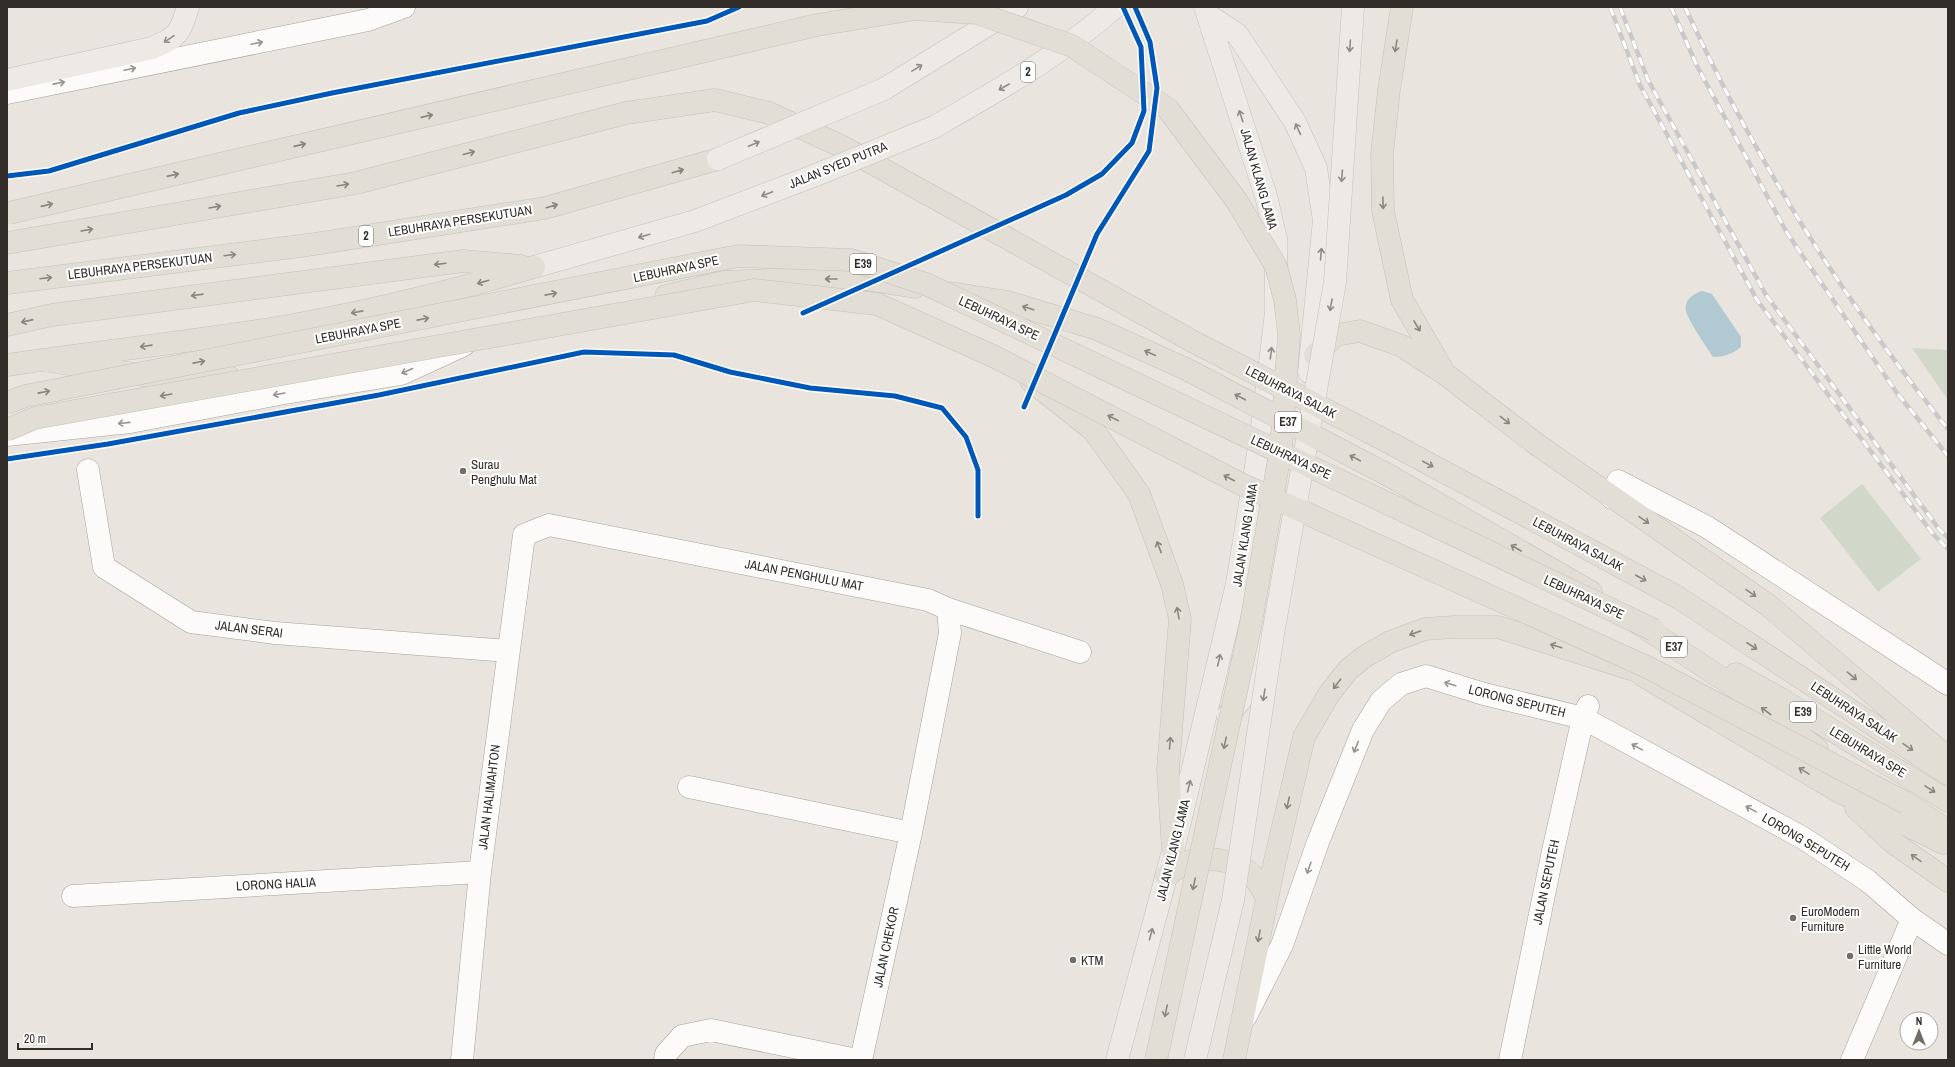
<svg xmlns="http://www.w3.org/2000/svg" width="1955" height="1067" font-family="'Archivo Narrow',sans-serif">
  <style>
    .green { fill: #d1d7c9 }
    .water { fill: #b0c9d3 }
    .lines { fill: none; stroke-linecap: round; stroke-linejoin: round }
    .minor-casing { stroke: #a6a19d; stroke-width: 23 }
    .major-casing { stroke: #c3c0bc; stroke-width: 23 }
    .highway-casing { stroke: #c3c0bc; stroke-width: 23 }
    .minor { stroke: #fcfbfa; stroke-width: 22 }
    .major { stroke: #ede9e4; stroke-width: 22 }
    .highway { stroke: #e3ded5; stroke-width: 22 }
    .rail-casing { stroke: #cbc9c7; stroke-width: 4.5 }
    .rail { stroke: #fff; stroke-width: 3; stroke-dasharray: 9; stroke-linecap: butt }
    .major-bridge-casing { stroke: #c3c0bc; stroke-width: 23; stroke-linecap: butt }
    .highway-bridge-casing { stroke: #c3c0bc; stroke-width: 23; stroke-linecap: butt }
    .major-bridge { stroke: #ede9e4; stroke-width: 22 }
    .highway-bridge { stroke: #e3ded5; stroke-width: 22 }
    .cycleway-casing { stroke: #fff; stroke-width: 8 }
    .cycleway { stroke: #0057b8; stroke-width: 5 }
    .oneway { stroke: #908b86 }
    .oneway2 { stroke: #979492 }
    .oneway3 { stroke: #8a867f }
    .poi-dot { fill: #726d68; stroke: #fff; stroke-width: 1.5 }
    .labels { text-anchor: middle; dominant-baseline: central; stroke-width: 4; stroke-linejoin: round; paint-order: stroke }
    .shield { fill: #fff; stroke: #706c69; stroke-width: 1 }
    .shield-label { font-size: 12px; font-weight: bold; fill: #322d29 }
    .street-label { font-size: 13px; fill: #322d29; stroke: #fff }
    .poi-label { font-size: 13px; fill: #322d29; stroke: #fff; text-anchor: start }
  </style>
  <rect width="100%" height="100%" fill="#eae4de"/>
  <path class="green" d="M 1912,348 L 1948,350 L 1948,400 Z
    M 1862,484 L 1921,559 L 1878,592 L 1820,518 Z"/>
  <path class="water" d="M 1702,291 L 1712,294 L 1741,337 L 1741,347 C 1732,354 1724,357 1713,357 C 1707,348 1688,320 1686,311 C 1684,300 1693,294 1702,291 Z"/>
  <g class="lines">
    <defs>
      <path id="minor" d="M 7,93 L 368,20 L 404,7
        M 7,435 L 130,422 L 279,394 L 401,374 L 464,345
        M 88,470 L 104,567 L 191,622 L 275,633 L 508,651
        M 1612,498 L 1618,481 L 1707,527 L 1948,684
        M 689,787 L 911,833
        M 73,896 L 480,872
        M 1246,1016 L 1282,945 L 1318,842 L 1363,730 L 1381,701 L 1401,684 L 1426,676 L 1484,694 L 1583,718 L 1803,838 L 1868,881 L 1912,919 L 1948,944
        M 462,1060 L 480,872 L 524,535 L 549,525 L 928,600 L 948,609 L 1080,652
        M 665,1060 L 666,1054 L 682,1036 L 711,1030 L 857,1060
        M 861,1060 L 911,833 L 950,633 L 948,609
        M 1510,1060 L 1553,851 L 1583,718 L 1588,706
        M 1852,1060 L 1912,919"/>
      <path id="major" d="M 1209,16 L 1237,34 L 1295,122 L 1316,168 L 1324,220 L 1309,372
        M 7,80 L 152,48 C 178,37 180,34 188,7
        M 884,89 L 1017,7
        M 934,127 C 997,91 1061,55 1115,7
        M 534,267 L 695,221 L 816,175
        M 1228,715 L 1250,689 L 1266,625
        M 1117,1060 L 1173,851 L 1237,584 L 1261,435 L 1276,313 L 1276,239 L 1266,196 L 1205,7"/>
      <path id="highway" d="M 1402,7 L 1389,90 L 1382,154 L 1383,211 L 1402,300 L 1445,374 L 1539,446 L 1768,605 L 1948,758
        M 7,243 L 356,183 L 626,113 L 715,100 L 769,113 L 843,147 L 1192,341
        M 7,283 L 308,245 L 545,208 L 718,159
        M 951,293 L 1008,302 L 1097,329 L 1186,369
        M 666,296 L 724,282 L 769,280 L 864,279 L 915,287
        M 7,325 L 52,315 L 463,261 L 521,266
        M 1315,355 L 1336,335 L 1360,331 L 1402,346 L 1442,372
        M 42,360 L 162,378 L 229,377
        M 7,365 C 97,352 187,342 276,328 C 364,313 449,292 534,267
        M 1031,381 L 1094,431 L 1139,494 L 1172,584 L 1180,619 L 1168,769 L 1173,851
        M 1394,445 L 1679,598 L 1948,774
        M 1390,476 L 1591,592
        M 1636,622 L 1735,687 L 1817,749
        M 1736,674 L 1781,699 L 1948,801
        M 1642,675 L 1838,791 L 1943,843
        M 1906,803 L 1948,831
        M 1856,808 L 1891,841 L 1948,881
        M 1166,876 C 1175,870 1185,861 1196,860 C 1215,857 1241,862 1254,877 C 1259,883 1263,891 1267,898
        M 1234,1060 L 1274,865 L 1304,737 L 1329,694 L 1348,670 L 1364,657 L 1390,642 L 1425,629 L 1454,627 L 1498,627 L 1634,670"/>
    </defs>
    <use href="#minor" class="minor-casing"/>
    <use href="#major" class="major-casing"/>
    <use href="#highway" class="highway-casing"/>
    <use href="#minor" class="minor"/>
    <use href="#major" class="major"/>
    <use href="#highway" class="highway"/>
    <defs>
      <path id="rail" d="M 1610,7 L 1640,85 L 1757,300 L 1933,534 L 1948,549
        M 1620,7 L 1648,80 L 1766,295 L 1939,529 L 1948,538
        M 1671,7 L 1697,66 L 1787,233 L 1897,393 L 1948,456
        M 1685,7 C 1754,158 1843,300 1948,429"/>
    </defs>
    <use href="#rail" class="rail-casing"/>
    <use href="#rail" class="rail"/>
    <defs>
      <path id="major-bridge" d="M 718,159 L 884,89
        M 816,175 L 934,127
        M 1195,1060 L 1233,900 L 1273,634 L 1335,282 L 1353,7"/>
      <path id="highway-bridge" d="M 9,213 L 817,25 L 915,9 L 977,13 L 1072,46 L 1168,109 L 1236,200 L 1276,266 L 1285,300 L 1289,335 L 1281,447 L 1251,623 L 1156,1060
        M 1192,341 L 1394,445
        M 1186,369 L 1390,476
        M 7,403 L 25,396 L 738,256 L 851,260 L 926,284 L 1654,630
        M 7,430 L 35,418 L 754,290 L 877,304 L 995,357 L 1239,483 L 1647,667 L 1906,803"/>
    </defs>
    <use href="#major-bridge" class="major-bridge-casing"/>
    <use href="#highway-bridge" class="highway-bridge-casing"/>
    <use href="#major-bridge" class="major-bridge"/>
    <use href="#highway-bridge" class="highway-bridge"/>
    <defs>
      <path id="cycleway" d="M 7,176 L 49,171 L 239,113 L 332,93 L 707,21 L 739,7
        M 803,313 L 1066,195 L 1102,174 L 1132,143 L 1144,111 L 1141,47 L 1123,7
        M 1024,407 L 1097,234 L 1149,151 L 1157,88 L 1150,42 L 1135,7
        M 7,459 L 108,444 L 379,395 L 584,352 L 674,355 L 730,372 L 810,388 L 895,396 L 942,408 L 966,437 L 978,470 L 978,516"/>
    </defs>
    <use href="#cycleway" class="cycleway-casing"/>
    <use href="#cycleway" class="cycleway"/>
  </g>
  <defs><path id="oneway-shaft" d="M-6 0H5M1.5-3L5.5 0L1.5 3" fill="none" stroke-width="1.6" stroke-linecap="round" stroke-linejoin="round"/></defs>
  <g class="oneway">
    <use href="#oneway-shaft" transform="translate(169 39) rotate(146)"/>
    <use href="#oneway-shaft" transform="translate(1350 46) rotate(94)"/>
    <use href="#oneway-shaft" transform="translate(917 68) rotate(-32)"/>
    <use href="#oneway-shaft" transform="translate(1004 87) rotate(150)"/>
    <use href="#oneway-shaft" transform="translate(1241 116) rotate(-108)"/>
    <use href="#oneway-shaft" transform="translate(1298 129) rotate(-115)"/>
    <use href="#oneway-shaft" transform="translate(754 144) rotate(-23)"/>
    <use href="#oneway-shaft" transform="translate(1342 176) rotate(94)"/>
    <use href="#oneway-shaft" transform="translate(767 194) rotate(159)"/>
    <use href="#oneway-shaft" transform="translate(644 236) rotate(164)"/>
    <use href="#oneway-shaft" transform="translate(1321 254) rotate(-85)"/>
    <use href="#oneway-shaft" transform="translate(1331 305) rotate(100)"/>
    <use href="#oneway-shaft" transform="translate(1271 353) rotate(-83)"/>
    <use href="#oneway-shaft" transform="translate(1219 660) rotate(-77)"/>
    <use href="#oneway-shaft" transform="translate(1264 695) rotate(99)"/>
    <use href="#oneway-shaft" transform="translate(1189 786) rotate(-76)"/>
    <use href="#oneway-shaft" transform="translate(1151 934) rotate(-75)"/>
  </g>
  <g class="oneway2">
    <use href="#oneway-shaft" transform="translate(257 43) rotate(-12)"/>
    <use href="#oneway-shaft" transform="translate(130 69) rotate(-12)"/>
    <use href="#oneway-shaft" transform="translate(59 83) rotate(-11)"/>
    <use href="#oneway-shaft" transform="translate(407 371) rotate(156)"/>
    <use href="#oneway-shaft" transform="translate(279 394) rotate(170)"/>
    <use href="#oneway-shaft" transform="translate(124 423) rotate(174)"/>
    <use href="#oneway-shaft" transform="translate(1450 684) rotate(-163)"/>
    <use href="#oneway-shaft" transform="translate(1356 747) rotate(112)"/>
    <use href="#oneway-shaft" transform="translate(1637 747) rotate(-151)"/>
    <use href="#oneway-shaft" transform="translate(1751 809) rotate(-151)"/>
    <use href="#oneway-shaft" transform="translate(1309 868) rotate(109)"/>
  </g>
  <g class="oneway3">
    <use href="#oneway-shaft" transform="translate(1396 46) rotate(99)"/>
    <use href="#oneway-shaft" transform="translate(427 116) rotate(-13)"/>
    <use href="#oneway-shaft" transform="translate(300 145) rotate(-13)"/>
    <use href="#oneway-shaft" transform="translate(469 153) rotate(-15)"/>
    <use href="#oneway-shaft" transform="translate(678 171) rotate(-16)"/>
    <use href="#oneway-shaft" transform="translate(173 175) rotate(-13)"/>
    <use href="#oneway-shaft" transform="translate(343 185) rotate(-10)"/>
    <use href="#oneway-shaft" transform="translate(1383 203) rotate(89)"/>
    <use href="#oneway-shaft" transform="translate(47 205) rotate(-13)"/>
    <use href="#oneway-shaft" transform="translate(552 206) rotate(-16)"/>
    <use href="#oneway-shaft" transform="translate(215 207) rotate(-10)"/>
    <use href="#oneway-shaft" transform="translate(87 230) rotate(-10)"/>
    <use href="#oneway-shaft" transform="translate(230 255) rotate(-7)"/>
    <use href="#oneway-shaft" transform="translate(440 264) rotate(173)"/>
    <use href="#oneway-shaft" transform="translate(46 278) rotate(-7)"/>
    <use href="#oneway-shaft" transform="translate(831 279) rotate(180)"/>
    <use href="#oneway-shaft" transform="translate(483 282) rotate(164)"/>
    <use href="#oneway-shaft" transform="translate(551 294) rotate(-11)"/>
    <use href="#oneway-shaft" transform="translate(197 295) rotate(172)"/>
    <use href="#oneway-shaft" transform="translate(1028 308) rotate(-163)"/>
    <use href="#oneway-shaft" transform="translate(357 312) rotate(169)"/>
    <use href="#oneway-shaft" transform="translate(423 319) rotate(-11)"/>
    <use href="#oneway-shaft" transform="translate(27 321) rotate(167)"/>
    <use href="#oneway-shaft" transform="translate(1417 326) rotate(59)"/>
    <use href="#oneway-shaft" transform="translate(146 346) rotate(172)"/>
    <use href="#oneway-shaft" transform="translate(1150 353) rotate(-156)"/>
    <use href="#oneway-shaft" transform="translate(199 362) rotate(-11)"/>
    <use href="#oneway-shaft" transform="translate(44 392) rotate(-11)"/>
    <use href="#oneway-shaft" transform="translate(166 395) rotate(170)"/>
    <use href="#oneway-shaft" transform="translate(1240 397) rotate(-152)"/>
    <use href="#oneway-shaft" transform="translate(1113 418) rotate(-153)"/>
    <use href="#oneway-shaft" transform="translate(1505 420) rotate(38)"/>
    <use href="#oneway-shaft" transform="translate(1355 458) rotate(-152)"/>
    <use href="#oneway-shaft" transform="translate(1428 464) rotate(28)"/>
    <use href="#oneway-shaft" transform="translate(1229 478) rotate(-153)"/>
    <use href="#oneway-shaft" transform="translate(1644 520) rotate(35)"/>
    <use href="#oneway-shaft" transform="translate(1159 547) rotate(-111)"/>
    <use href="#oneway-shaft" transform="translate(1516 548) rotate(-150)"/>
    <use href="#oneway-shaft" transform="translate(1641 578) rotate(28)"/>
    <use href="#oneway-shaft" transform="translate(1751 593) rotate(35)"/>
    <use href="#oneway-shaft" transform="translate(1178 613) rotate(-100)"/>
    <use href="#oneway-shaft" transform="translate(1415 633) rotate(161)"/>
    <use href="#oneway-shaft" transform="translate(1556 646) rotate(-163)"/>
    <use href="#oneway-shaft" transform="translate(1752 646) rotate(33)"/>
    <use href="#oneway-shaft" transform="translate(1852 676) rotate(40)"/>
    <use href="#oneway-shaft" transform="translate(1337 684) rotate(127)"/>
    <use href="#oneway-shaft" transform="translate(1766 711) rotate(-143)"/>
    <use href="#oneway-shaft" transform="translate(1170 743) rotate(-85)"/>
    <use href="#oneway-shaft" transform="translate(1225 743) rotate(102)"/>
    <use href="#oneway-shaft" transform="translate(1908 747) rotate(34)"/>
    <use href="#oneway-shaft" transform="translate(1804 771) rotate(-149)"/>
    <use href="#oneway-shaft" transform="translate(1930 789) rotate(32)"/>
    <use href="#oneway-shaft" transform="translate(1288 803) rotate(102)"/>
    <use href="#oneway-shaft" transform="translate(1916 858) rotate(-145)"/>
    <use href="#oneway-shaft" transform="translate(1194 884) rotate(102)"/>
    <use href="#oneway-shaft" transform="translate(1259 936) rotate(101)"/>
    <use href="#oneway-shaft" transform="translate(1166 1011) rotate(102)"/>
  </g>
  <g class="poi-dot">
    <circle cx="463" cy="471" r="4"/>
    <circle cx="1793" cy="918" r="4"/>
    <circle cx="1850" cy="956" r="4"/>
    <circle cx="1073" cy="960" r="4"/>
  </g>
  <g class="labels">
    <g class="shield">
      <rect x="1021" y="62" width="14" height="20" rx="3"/>
      <rect x="359" y="226" width="14" height="20" rx="3"/>
      <rect x="850" y="254" width="26" height="20" rx="3"/>
      <rect x="1275" y="412" width="26" height="20" rx="3"/>
      <rect x="1661" y="637" width="26" height="20" rx="3"/>
      <rect x="1790" y="702" width="26" height="20" rx="3"/>
    </g>
    <g class="shield-label">
      <text x="1028" y="72">2</text>
      <text x="366" y="236">2</text>
      <text x="863" y="264">E39</text>
      <text x="1288" y="422">E37</text>
      <text x="1674" y="647">E37</text>
      <text x="1803" y="712">E39</text>
    </g>
    <g class="street-label">
      <text transform="translate(838 165) rotate(-22)">JALAN SYED PUTRA</text>
      <text transform="translate(1259 179) rotate(74)">JALAN KLANG LAMA</text>
      <text transform="translate(460 221) rotate(-9)">LEBUHRAYA PERSEKUTUAN</text>
      <text transform="translate(140 266) rotate(-7)">LEBUHRAYA PERSEKUTUAN</text>
      <text transform="translate(676 269) rotate(-12)">LEBUHRAYA SPE</text>
      <text transform="translate(999 318) rotate(25)">LEBUHRAYA SPE</text>
      <text transform="translate(358 331) rotate(-11)">LEBUHRAYA SPE</text>
      <text transform="translate(1291 392) rotate(27)">LEBUHRAYA SALAK</text>
      <text transform="translate(1291 457) rotate(25)">LEBUHRAYA SPE</text>
      <text transform="translate(1245 535) rotate(-81)">JALAN KLANG LAMA</text>
      <text transform="translate(1578 544) rotate(28)">LEBUHRAYA SALAK</text>
      <text transform="translate(804 575) rotate(11)">JALAN PENGHULU MAT</text>
      <text transform="translate(1584 597) rotate(25)">LEBUHRAYA SPE</text>
      <text transform="translate(249 629) rotate(7)">JALAN SERAI</text>
      <text transform="translate(1517 701) rotate(14)">LORONG SEPUTEH</text>
      <text transform="translate(1854 712) rotate(33)">LEBUHRAYA SALAK</text>
      <text transform="translate(1868 752) rotate(31)">LEBUHRAYA SPE</text>
      <text transform="translate(489 797) rotate(-83)">JALAN HALIMAHTON</text>
      <text transform="translate(1806 842) rotate(31)">LORONG SEPUTEH</text>
      <text transform="translate(1173 850) rotate(-76)">JALAN KLANG LAMA</text>
      <text transform="translate(1546 882) rotate(-78)">JALAN SEPUTEH</text>
      <text transform="translate(276 884) rotate(-3)">LORONG HALIA</text>
      <text transform="translate(886 947) rotate(-78)">JALAN CHEKOR</text>
    </g>
    <g class="poi-label">
      <text x="471" y="464">Surau<tspan x="471" dy="15">Penghulu Mat</tspan></text>
      <text x="1801" y="911">EuroModern<tspan x="1801" dy="15">Furniture</tspan></text>
      <text x="1858" y="949">Little World<tspan x="1858" dy="15">Furniture</tspan></text>
      <text x="1081" y="960">KTM</text>
    </g>
  </g>
  <rect width="1955" height="1067" fill="none" stroke="#322d29" stroke-width="16"/>
  <g transform="translate(1919 1031)"><circle r="19" fill="#ffffff" stroke="#adaba9"/>
  <path d="M0-3L7 15L0 10L-7 15Z" fill="#726d68"/>
  <text y="-6" font-size="11" font-weight="bold" text-anchor="middle" fill="#322d29">N</text>
  </g>
  <path d="M18 1043v6h74v-6" fill="none" stroke="#322d29" stroke-width="2"/>
  <text x="24" y="1043" font-size="12" fill="#322d29" stroke="#ffffff" stroke-width="3" paint-order="stroke">20 m</text>
</svg>
